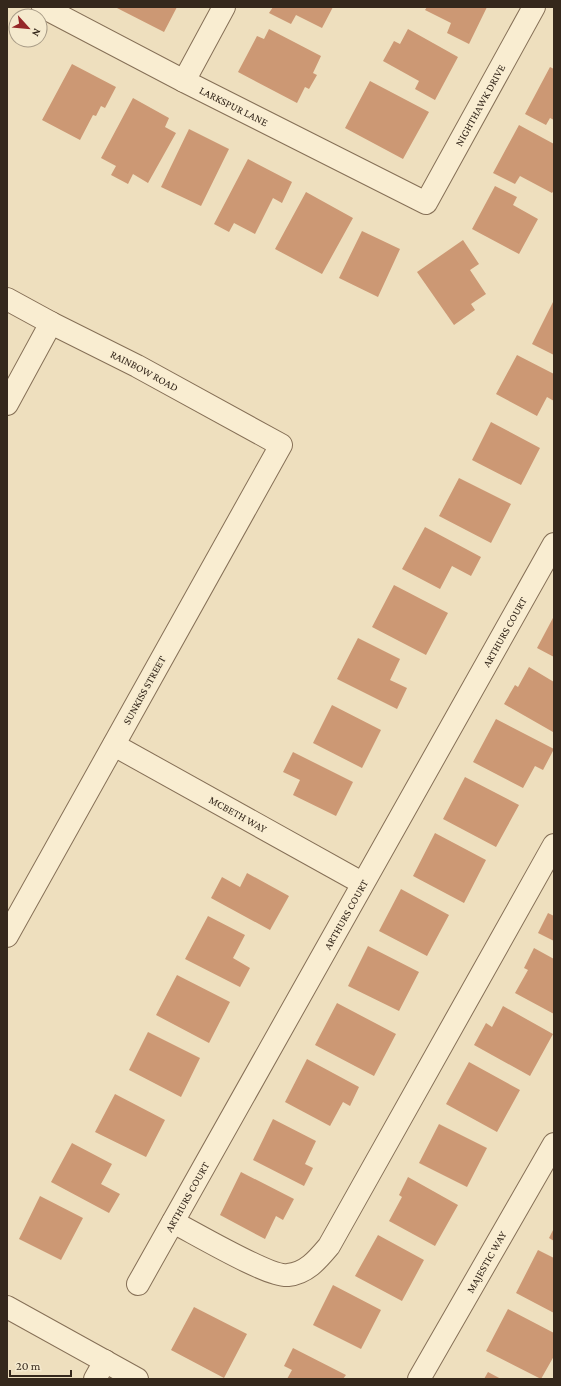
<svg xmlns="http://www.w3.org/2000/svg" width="561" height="1386" font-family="'Crimson Pro',serif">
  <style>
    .building { fill: #cc9874 }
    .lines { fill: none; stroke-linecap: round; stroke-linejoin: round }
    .minor-casing { stroke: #867057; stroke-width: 24 }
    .minor { stroke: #f9edd1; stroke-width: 22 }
    .labels { text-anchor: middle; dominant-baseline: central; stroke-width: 3; stroke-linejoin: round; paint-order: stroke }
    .street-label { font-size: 11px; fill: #35281c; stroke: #f5eace }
  </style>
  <rect width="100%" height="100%" fill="#eedfbe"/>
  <path class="building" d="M 115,7 L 177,7 L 164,32 Z
    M 273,7 L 333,7 L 322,28 L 296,15 L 291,24 L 269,13 Z
    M 427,7 L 487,7 L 469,44 L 447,33 L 451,23 L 425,10 Z
    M 269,29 L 321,56 L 313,73 L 317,75 L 309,89 L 305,87 L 297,103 L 238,72 L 257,36 L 264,39 Z
    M 408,29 L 458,57 L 435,100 L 415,89 L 419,81 L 383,61 L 394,41 L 400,44 Z
    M 72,64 L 116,87 L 105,108 L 101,106 L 96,116 L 93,115 L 80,140 L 42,120 Z
    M 550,67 L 554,69 L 554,120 L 550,118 L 546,125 L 525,114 Z
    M 370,81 L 429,112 L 403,159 L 345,128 Z
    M 133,98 L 169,118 L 165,127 L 176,133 L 148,183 L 133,174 L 128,184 L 111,175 L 116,166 L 101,158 Z
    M 519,125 L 554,144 L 554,190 L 552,193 L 520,176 L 515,184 L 493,173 Z
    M 189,129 L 229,149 L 201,206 L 161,187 Z
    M 248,159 L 292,182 L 282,203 L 273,198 L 255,234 L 234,223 L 229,232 L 214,224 Z
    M 495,186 L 517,197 L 513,205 L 538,219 L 519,254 L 472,229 Z
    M 306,192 L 353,218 L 322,274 L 275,249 Z
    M 362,231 L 400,249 L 378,297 L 339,278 Z
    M 463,240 L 479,264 L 470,270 L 486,294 L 471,304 L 475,310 L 454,325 L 417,272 Z
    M 554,300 L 554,355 L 532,344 Z
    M 517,355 L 554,374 L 554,401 L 547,397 L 537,416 L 496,394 Z
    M 491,422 L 540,448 L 521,485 L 472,460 Z
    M 459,478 L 511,504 L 491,543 L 439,516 Z
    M 425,527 L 481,557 L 471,576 L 452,566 L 440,589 L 402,569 Z
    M 394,585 L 448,613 L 426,655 L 372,627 Z
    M 554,616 L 554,657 L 537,648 Z
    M 358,638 L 400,659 L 390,680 L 407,688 L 397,709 L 337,679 Z
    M 529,667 L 554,682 L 553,732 L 504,704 L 515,685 L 518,687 Z
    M 332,705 L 381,730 L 362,768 L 313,743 Z
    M 496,719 L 554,749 L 543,770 L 535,766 L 523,788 L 473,762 Z
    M 293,752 L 353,782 L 336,816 L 293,795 L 300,780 L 283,772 Z
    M 465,777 L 519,805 L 496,847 L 443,819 Z
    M 435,833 L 486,860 L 464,903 L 413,876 Z
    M 247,873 L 289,896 L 270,930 L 211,898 L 222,877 L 240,887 Z
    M 401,889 L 449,915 L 427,956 L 379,931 Z
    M 548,913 L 554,916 L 554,941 L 538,933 Z
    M 208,916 L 245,935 L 233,958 L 250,968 L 240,987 L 185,959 Z
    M 368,946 L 419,972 L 399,1011 L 348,986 Z
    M 534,948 L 554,959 L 554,1014 L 515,993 L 528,970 L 524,968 Z
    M 177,975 L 230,1002 L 209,1043 L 156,1015 Z
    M 337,1003 L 396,1034 L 374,1076 L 315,1045 Z
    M 503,1006 L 553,1034 L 530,1076 L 474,1045 L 486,1023 L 492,1027 Z
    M 148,1032 L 200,1058 L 181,1097 L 129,1070 Z
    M 307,1059 L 359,1087 L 350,1106 L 343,1102 L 330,1126 L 285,1102 Z
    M 469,1062 L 520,1090 L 497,1132 L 446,1104 Z
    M 115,1094 L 165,1120 L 146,1157 L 95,1132 Z
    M 273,1119 L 316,1141 L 305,1164 L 313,1168 L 304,1186 L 253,1160 Z
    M 439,1124 L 487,1148 L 467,1187 L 419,1163 Z
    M 72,1143 L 112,1164 L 101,1184 L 120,1194 L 109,1213 L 51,1182 Z
    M 241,1172 L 294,1199 L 283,1220 L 276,1216 L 265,1239 L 220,1215 Z
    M 408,1177 L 458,1205 L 435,1246 L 389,1221 L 402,1197 L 399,1195 Z
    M 40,1196 L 83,1218 L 61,1260 L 19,1239 Z
    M 554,1228 L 554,1241 L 549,1238 Z
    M 378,1235 L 424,1260 L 402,1301 L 355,1276 Z
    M 538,1250 L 554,1258 L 554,1313 L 516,1293 Z
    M 333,1285 L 381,1310 L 361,1349 L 313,1325 Z
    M 194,1307 L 247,1334 L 224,1378 L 171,1350 Z
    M 508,1309 L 554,1333 L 554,1356 L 541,1379 L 486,1351 Z
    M 293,1348 L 346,1375 L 343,1379 L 287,1379 L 292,1370 L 284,1366 Z
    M 488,1372 L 501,1379 L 484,1379 Z"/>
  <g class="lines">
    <defs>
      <g id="minor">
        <path id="s1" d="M 43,7 L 184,81 L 426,203 L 534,7"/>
        <path d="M 184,81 L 224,7"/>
        <path id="s2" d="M 7,299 L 51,323 L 137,366 L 281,445 L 7,936"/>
        <path d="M 7,404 L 51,323"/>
        <path id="s3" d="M 114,745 L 362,883"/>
        <path d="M 173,1222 C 193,1232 270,1278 288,1275 C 307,1273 318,1259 329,1246 L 554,845"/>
        <path id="s4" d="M 138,1284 L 554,544"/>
        <path d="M 7,1307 L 137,1379"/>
        <path d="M 95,1379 L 105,1361"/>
        <path id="s5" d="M 419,1379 L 554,1144"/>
      </g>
    </defs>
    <use href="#minor" class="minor-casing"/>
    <use href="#minor" class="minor"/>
  </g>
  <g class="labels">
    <g class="street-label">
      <text stroke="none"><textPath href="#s1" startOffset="542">NIGHTHAWK DRIVE</textPath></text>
      <text stroke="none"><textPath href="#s1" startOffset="215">LARKSPUR LANE</textPath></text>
      <text stroke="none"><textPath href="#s2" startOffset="155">RAINBOW ROAD</textPath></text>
      <text stroke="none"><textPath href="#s4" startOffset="748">ARTHURS COURT</textPath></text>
      <text transform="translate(144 690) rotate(-61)">SUNKISS STREET</text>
      <text stroke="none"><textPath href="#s3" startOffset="142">MCBETH WAY</textPath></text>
      <text stroke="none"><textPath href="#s4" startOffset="424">ARTHURS COURT</textPath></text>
      <text stroke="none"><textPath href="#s4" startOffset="100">ARTHURS COURT</textPath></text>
      <text stroke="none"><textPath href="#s5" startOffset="135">MAJESTIC WAY</textPath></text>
    </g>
  </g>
  <rect width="561" height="1386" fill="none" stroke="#35281c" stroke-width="16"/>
  <g transform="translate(28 28) rotate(117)"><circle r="19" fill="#f5eace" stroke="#a89c87"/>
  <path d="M0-3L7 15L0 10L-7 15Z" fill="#952728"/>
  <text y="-6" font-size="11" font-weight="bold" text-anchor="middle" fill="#35281c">N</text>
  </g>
  <path d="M10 1370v6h61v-6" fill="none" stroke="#35281c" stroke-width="2"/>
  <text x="16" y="1370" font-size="12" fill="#35281c" stroke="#f5eace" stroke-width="3" paint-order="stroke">20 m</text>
</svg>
